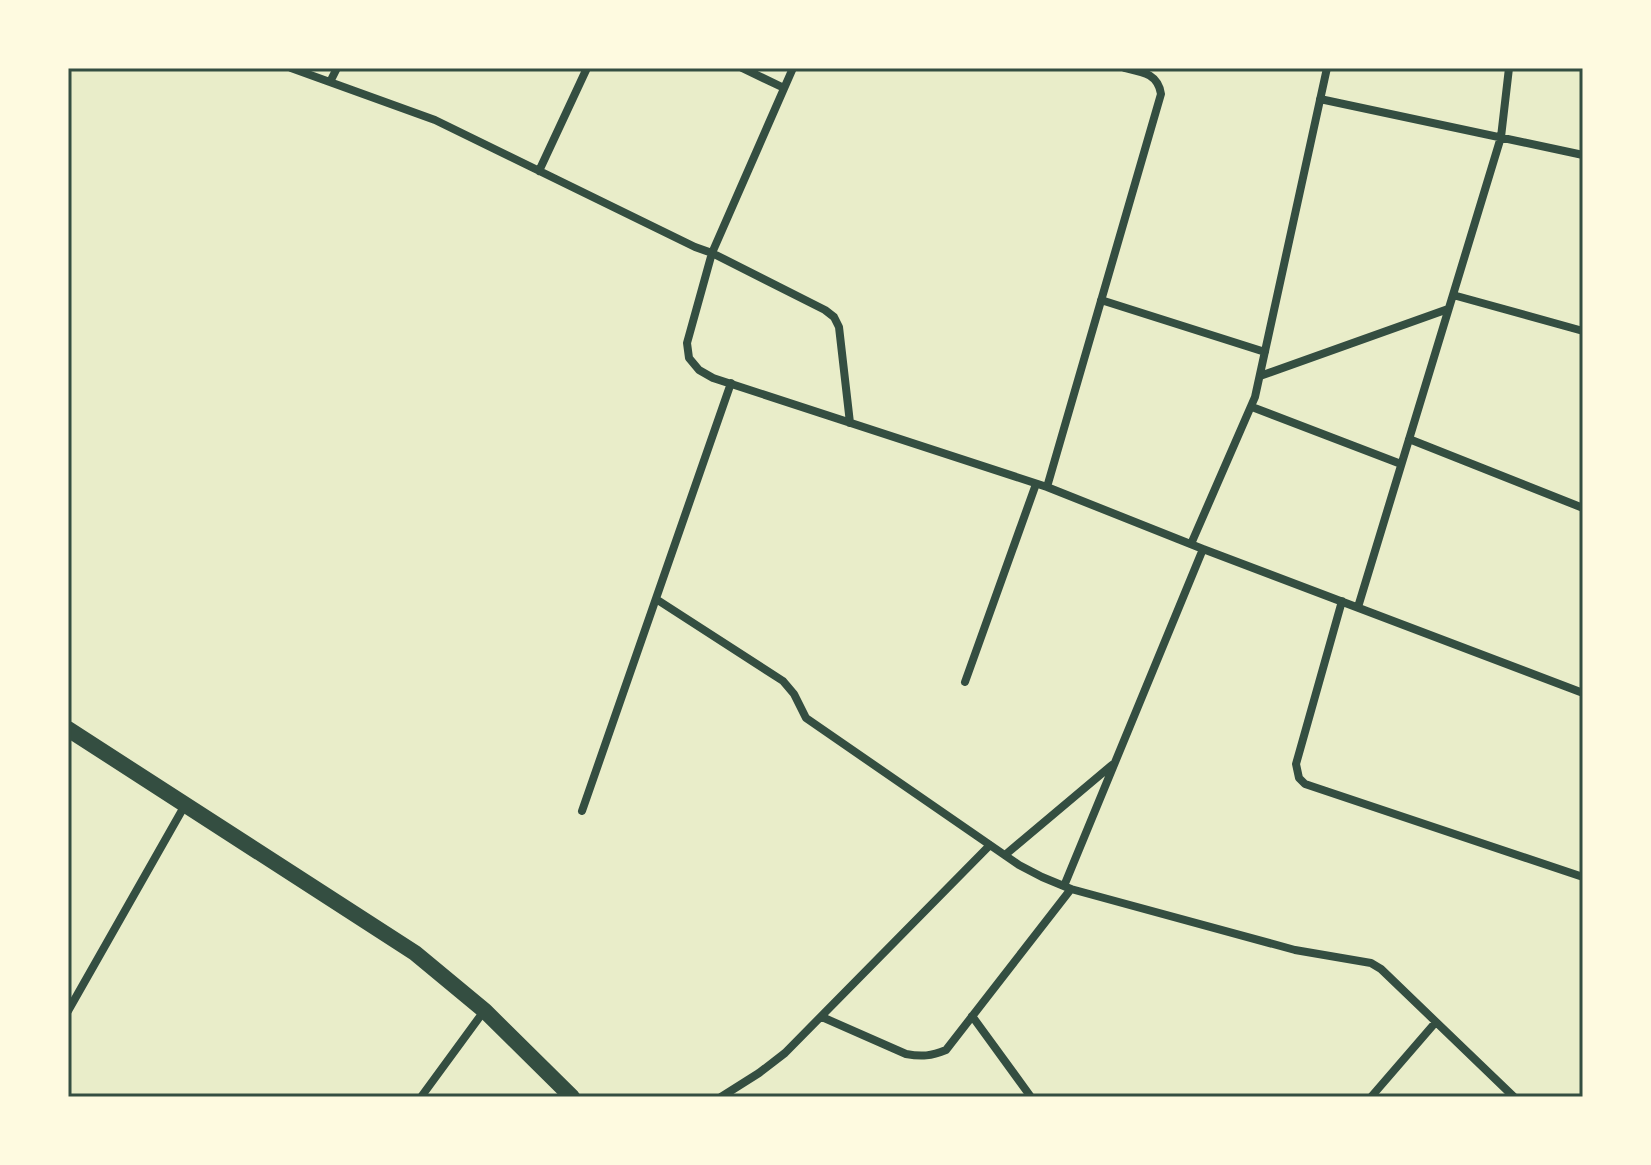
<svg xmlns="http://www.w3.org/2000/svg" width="1651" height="1165" font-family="'Archivo Narrow',sans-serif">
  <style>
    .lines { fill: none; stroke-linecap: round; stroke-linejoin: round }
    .minor { stroke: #344e41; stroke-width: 8 }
    .secondary { stroke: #344e41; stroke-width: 16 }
    .neatline { fill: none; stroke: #344e41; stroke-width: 3 }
  </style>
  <rect width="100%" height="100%" fill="#e9edc9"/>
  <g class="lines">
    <path class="minor" d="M 291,68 L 435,120 L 695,247 L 712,253 L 825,310 L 834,317 L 839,327 L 850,423
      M 742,68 L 784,88
      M 793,68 L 712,253 L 687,343 L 689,358 L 699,370 L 713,378 L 1047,487 L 1203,549 L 1583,693
      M 330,82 L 337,68
      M 1320,99 L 1583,155
      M 539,171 L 587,68
      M 1453,295 L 1583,331
      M 1101,300 L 1265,352
      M 1260,376 L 1448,309
      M 1252,407 L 1401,464
      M 1409,439 L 1583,508
      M 1047,487 L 1161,94 C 1158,74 1143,72 1125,68
      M 1191,544 L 1255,397 L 1327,68
      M 656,599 L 783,681 L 794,694 L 806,718 L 1019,865 L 1042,877 L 1071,889 L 1295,950 L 1371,963 L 1381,969 L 1514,1097
      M 1342,601 L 1296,764 L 1299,778 L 1305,784 L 1583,877
      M 1358,607 L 1501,137 L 1509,68
      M 965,682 L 1036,484
      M 582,811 L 731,383
      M 1005,855 L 1112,765
      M 1064,886 L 1203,549
      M 68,1011 L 185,805
      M 972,1016 L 1031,1097
      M 822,1017 L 906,1054 C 922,1057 931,1056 946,1050 L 1071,889
      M 421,1097 L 484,1011
      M 721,1097 L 759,1073 L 785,1053 L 990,845
      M 1371,1097 L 1435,1023"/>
    <path class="secondary" d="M 68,729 L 415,953 L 485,1011 L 572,1097"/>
  </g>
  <rect width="1651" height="1165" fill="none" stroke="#fefae0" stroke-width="140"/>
  <rect x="70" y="70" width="1511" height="1025" class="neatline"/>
</svg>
